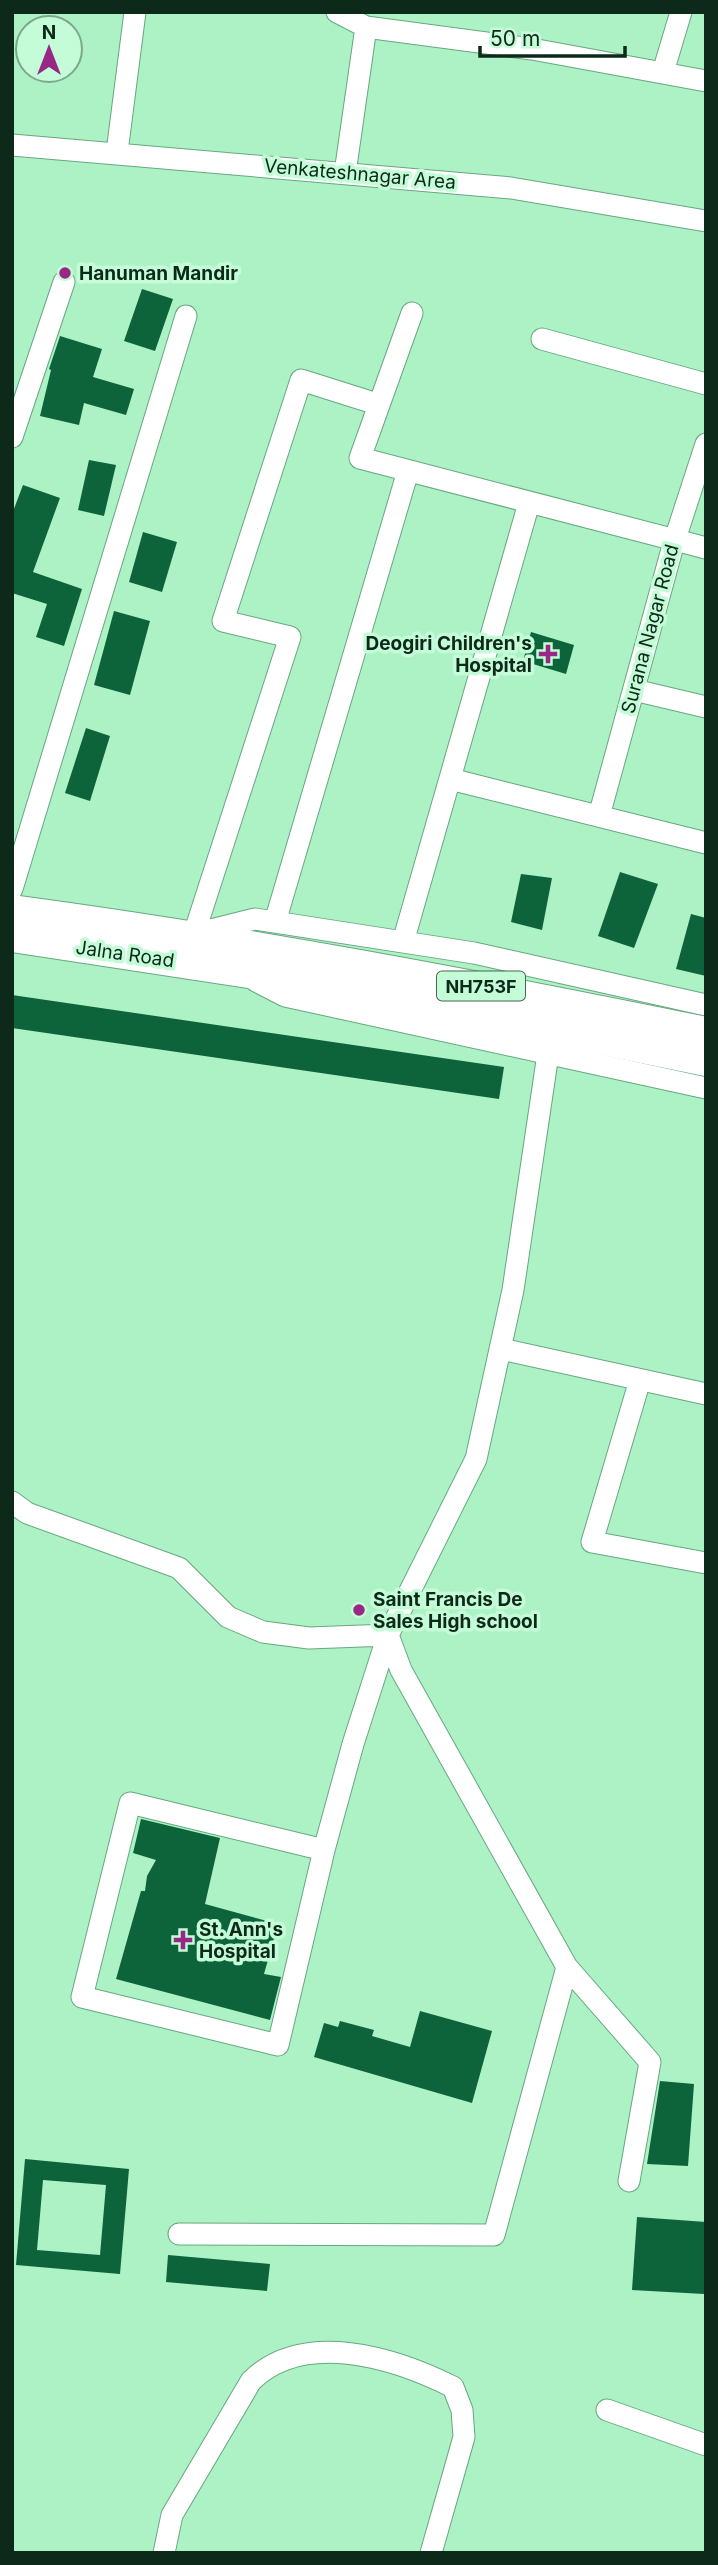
<svg xmlns="http://www.w3.org/2000/svg" width="718" height="2565" font-family="Inter,sans-serif">
  <style>
    .building { fill: #0d633a; fill-rule: evenodd }
    .lines { fill: none; stroke-linecap: round; stroke-linejoin: round }
    .minor-casing { stroke: #66a87f; stroke-width: 23 }
    .highway-casing { stroke: #66a87f; stroke-width: 32 }
    .minor { stroke: #fff; stroke-width: 21 }
    .highway { stroke: #fff; stroke-width: 30 }
    .poi-dot { fill: #992785; stroke: #c5fcd8; stroke-width: 2.5 }
    .labels { text-anchor: middle; dominant-baseline: central; stroke-width: 7; stroke-linejoin: round; paint-order: stroke }
    .shield { fill: #c5fcd8; stroke: #446852; stroke-width: 2 }
    .shield-label { font-size: 18px; font-weight: bold; fill: #0d2919 }
    .street-label { font-size: 19px; fill: #0d2919; stroke: #c5fcd8 }
    .poi-label { font-size: 19px; font-weight: bold; fill: #0d2919; stroke: #c5fcd8; text-anchor: start }
  </style>
  <rect width="100%" height="100%" fill="#adf2c5"/>
  <path class="building" d="M 142,289 L 173,299 L 155,351 L 124,341 Z
    M 60,336 L 102,349 L 93,377 L 134,389 L 126,415 L 84,403 L 79,425 L 40,416 L 51,370 L 49,369 Z
    M 89,460 L 116,465 L 104,516 L 78,510 Z
    M 23,485 L 60,498 L 33,572 L 82,589 L 64,646 L 36,637 L 47,604 L 12,593 L 12,514 Z
    M 143,532 L 177,542 L 162,592 L 129,582 Z
    M 114,611 L 150,621 L 130,695 L 94,685 Z
    M 531,632 L 574,645 L 566,674 L 523,661 Z
    M 86,728 L 110,736 L 90,801 L 65,793 Z
    M 620,872 L 658,884 L 634,948 L 598,936 Z
    M 521,874 L 552,878 L 542,930 L 511,922 Z
    M 691,914 L 706,918 L 706,976 L 676,969 Z
    M 12,995 L 504,1067 L 499,1099 L 12,1028 Z
    M 141,1819 L 220,1838 L 205,1904 L 278,1924 L 264,1974 L 281,1977 L 270,2020 L 116,1979 L 141,1891 L 145,1891 L 147,1876 L 156,1860 L 133,1853 Z
    M 420,2011 L 492,2031 L 472,2103 L 314,2057 L 324,2023 L 338,2027 L 340,2021 L 374,2030 L 372,2036 L 410,2047 Z
    M 660,2081 L 694,2084 L 688,2166 L 647,2164 Z
    M 25,2159 L 129,2169 L 120,2274 L 16,2265 ZM 43,2180 L 106,2185 L 100,2255 L 37,2250 Z
    M 637,2217 L 706,2222 L 704,2294 L 632,2290 Z
    M 168,2255 L 270,2264 L 267,2291 L 166,2282 Z"/>
  <g class="lines">
    <defs>
      <path id="minor" d="M 337,12 L 366,27
        M 663,72 L 681,12
        M 12,145 L 511,188 L 706,221
        M 117,152 L 135,12
        M 345,173 L 366,27 L 532,49 L 706,81
        M 412,313 L 360,458 L 706,548
        M 542,339 L 706,384
        M 12,437 L 64,282
        M 634,690 L 706,707
        M 450,779 L 706,843
        M 599,816 L 674,542 L 706,444
        M 12,889 L 186,316
        M 275,922 L 408,471
        M 199,933 L 255,919 L 474,953 L 706,1005
        M 194,934 L 290,637 L 223,621 L 301,380 L 377,404
        M 403,942 L 529,503
        M 256,981 L 285,996 L 706,1088
        M 501,1349 L 706,1394
        M 640,1380 L 592,1542 L 706,1563
        M 12,1502 L 27,1513 L 179,1568 L 228,1617 L 263,1632 L 309,1638 L 388,1635
        M 388,1635 L 401,1670 L 567,1967 L 650,2062 L 629,2181
        M 324,1850 L 130,1803 L 82,1997 L 278,2045 L 324,1850 L 353,1744 L 388,1635 L 476,1459 L 513,1290 L 548,1054
        M 179,2234 L 494,2235 L 567,1967
        M 607,2410 L 706,2445
        M 164,2553 L 172,2515 L 251,2381 C 304,2329 395,2358 453,2387 L 462,2410 L 464,2437 L 431,2553"/>
      <path id="highway" d="M 12,910 C 245,941 475,985 706,1032
        M 12,937 L 360,990 L 706,1061"/>
    </defs>
    <use href="#minor" class="minor-casing"/>
    <use href="#highway" class="highway-casing"/>
    <use href="#minor" class="minor"/>
    <use href="#highway" class="highway"/>
  </g>
  <g class="poi-dot">
    <circle cx="65" cy="273" r="7"/>
    <path d="M544.5 643.5h7v7h7v7h-7v7h-7v-7h-7v-7h7z"/>
    <circle cx="359" cy="1610" r="7"/>
    <path d="M179.5 1929.5h7v7h7v7h-7v7h-7v-7h-7v-7h7z"/>
  </g>
  <g class="labels">
    <rect class="shield" x="437" y="971.5" width="88" height="29" rx="5"/>
    <g class="shield-label">
      <text x="481" y="986">NH753F</text>
    </g>
    <g class="street-label">
      <text transform="translate(360 174) rotate(5)">Venkateshnagar Area</text>
      <text transform="translate(650 629) rotate(-75)">Surana Nagar Road</text>
      <text transform="translate(125 954) rotate(8)">Jalna Road</text>
    </g>
    <g class="poi-label">
      <text x="79" y="273">Hanuman Mandir</text>
      <text x="532" y="643" text-anchor="end">Deogiri Children's<tspan x="532" dy="22">Hospital</tspan></text>
      <text x="373" y="1599">Saint Francis De<tspan x="373" dy="22">Sales High school</tspan></text>
      <text x="199" y="1929">St. Ann's<tspan x="199" dy="22">Hospital</tspan></text>
    </g>
  </g>
  <rect width="718" height="2565" fill="none" stroke="#0d2919" stroke-width="28"/>
  <g transform="translate(49 49)"><circle r="33" fill="#c5fcd8" stroke="#7ba88c" stroke-width="2"/>
  <path d="M0-5L12 26L0 18L-12 26Z" fill="#992785"/>
  <text y="-10" font-size="19" font-weight="bold" text-anchor="middle" fill="#0d2919">N</text>
  </g>
  <path d="M480 46v10h145v-10" fill="none" stroke="#0d2919" stroke-width="3.5"/>
  <text x="490" y="46" font-size="21" fill="#0d2919" stroke="#c5fcd8" stroke-width="5" paint-order="stroke">50 m</text>
</svg>
